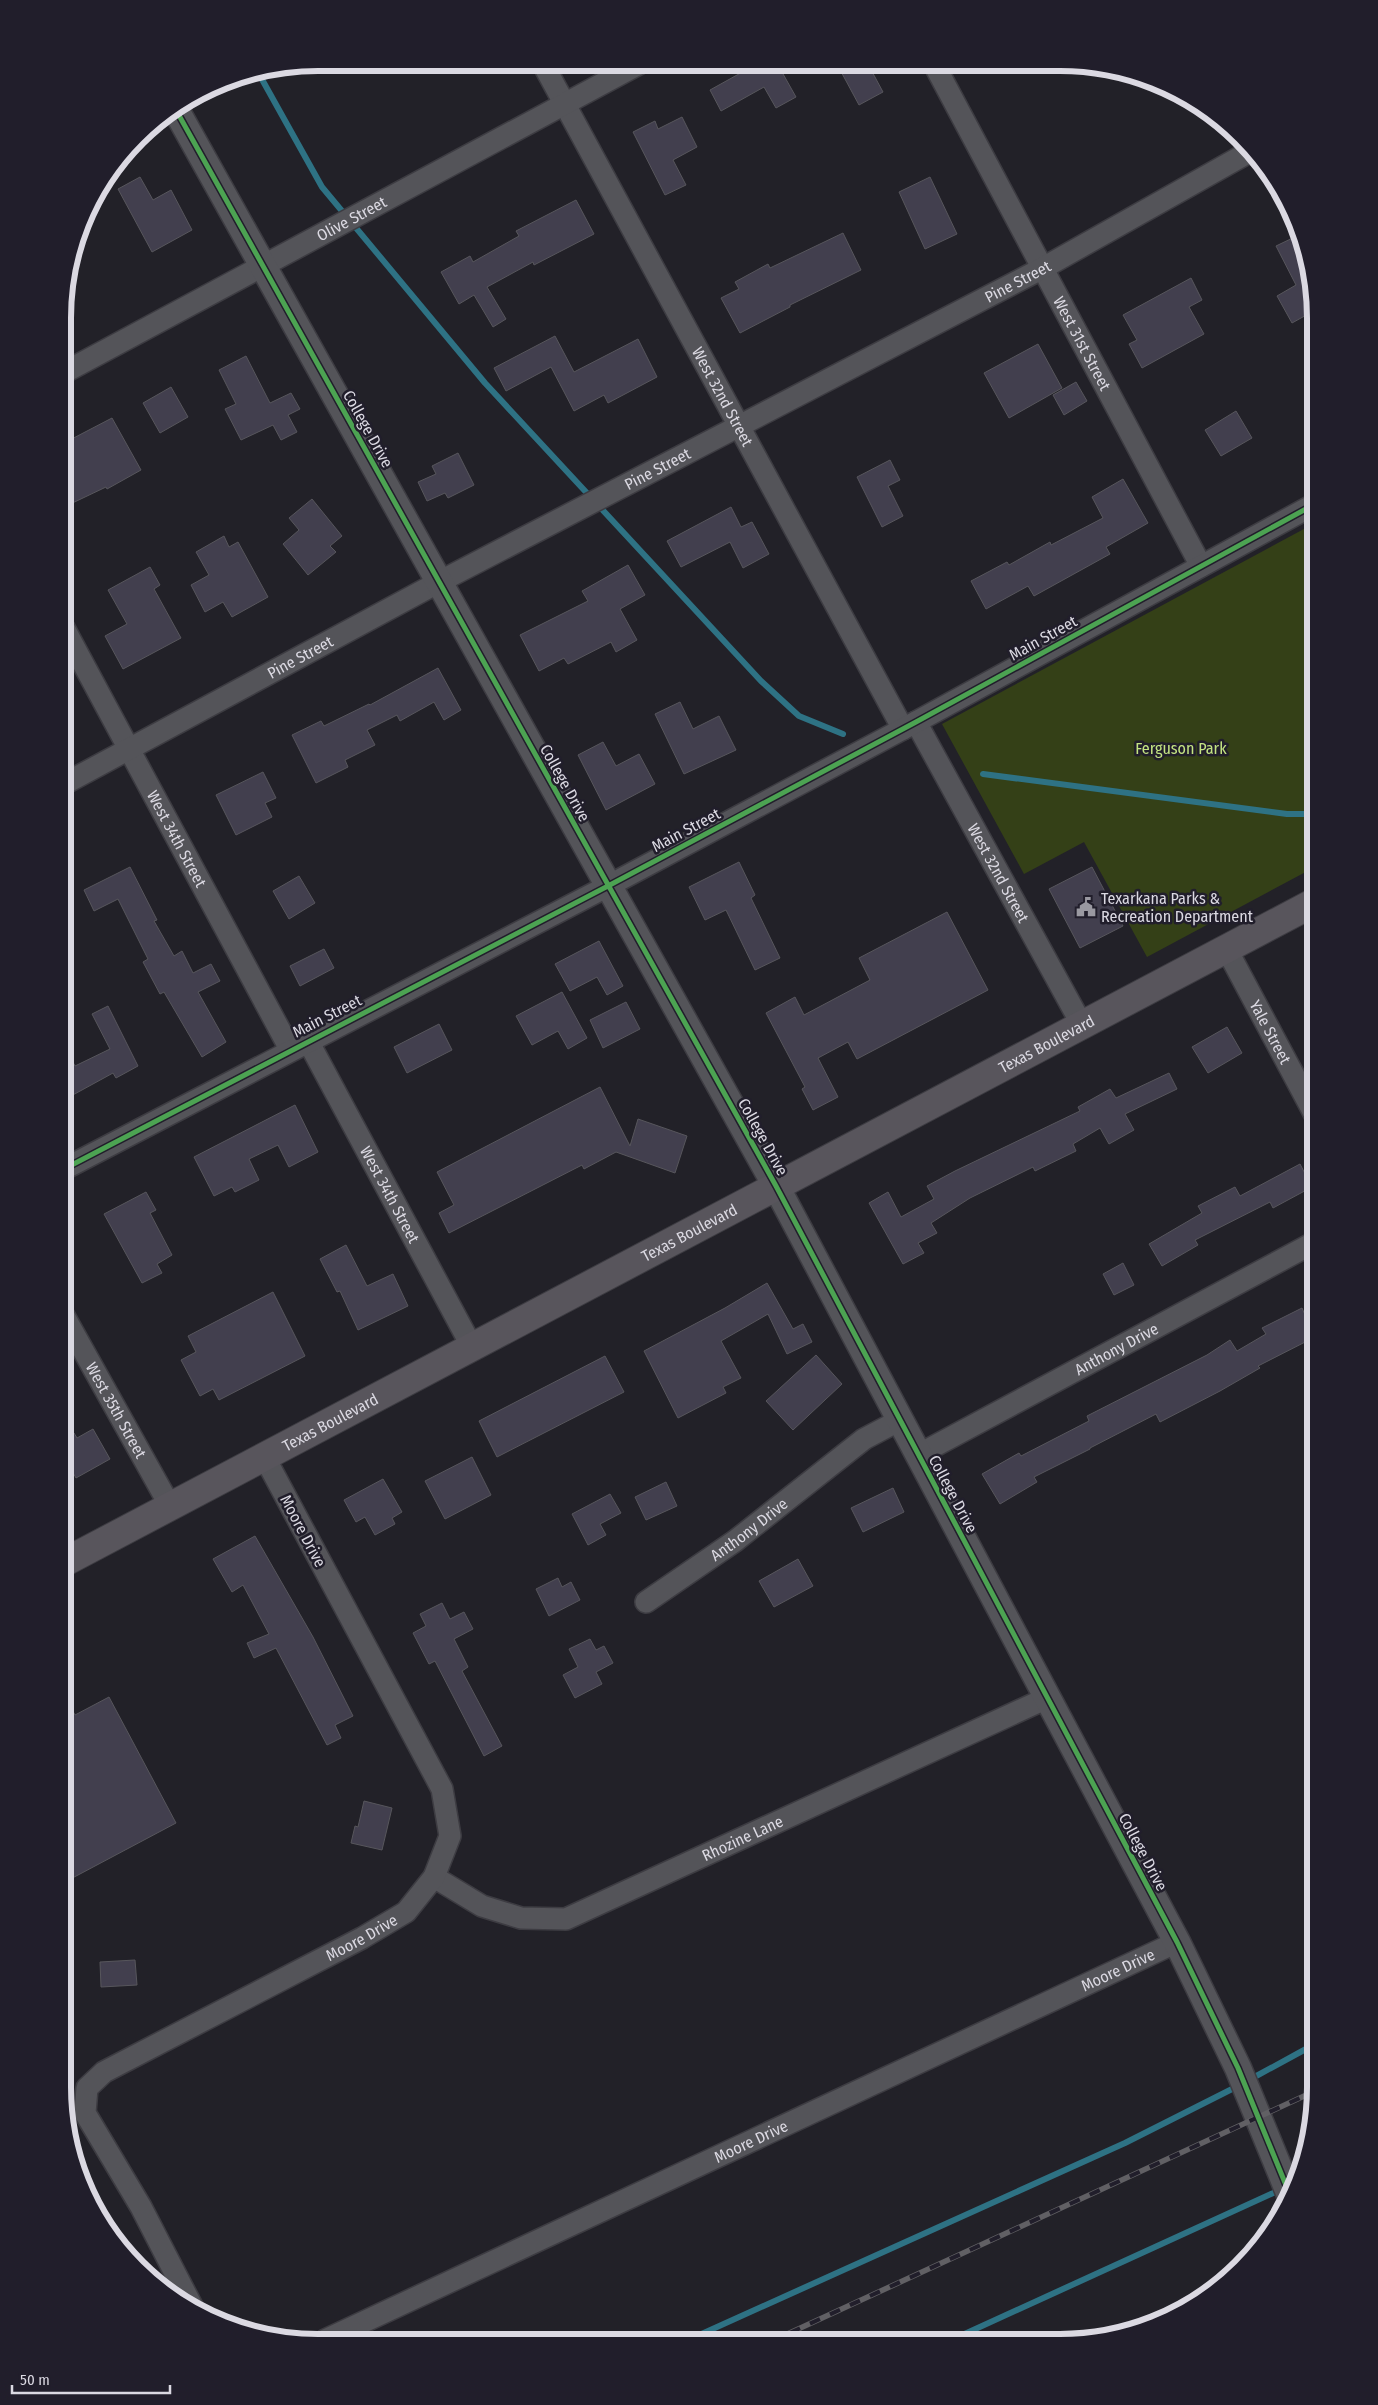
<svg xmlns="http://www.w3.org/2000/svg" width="1378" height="2405" font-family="'Fira Sans Condensed',sans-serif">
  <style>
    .green { fill: #344017 }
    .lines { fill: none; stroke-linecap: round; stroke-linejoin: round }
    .stream { stroke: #2e7284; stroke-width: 6 }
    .building { fill: #423f4e; stroke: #57565c }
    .minor-casing { stroke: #3d3c42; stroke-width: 24 }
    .tertiary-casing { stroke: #3d3c42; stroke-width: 29 }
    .secondary-casing { stroke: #3d3c42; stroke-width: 30 }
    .minor { stroke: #545459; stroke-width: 21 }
    .tertiary { stroke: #545459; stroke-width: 26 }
    .secondary { stroke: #58555c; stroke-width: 28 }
    .rail-casing { stroke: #616064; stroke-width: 5.5 }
    .rail { stroke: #211e2b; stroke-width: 4; stroke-dasharray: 11; stroke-linecap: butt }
    .cycleway-casing { stroke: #211e2b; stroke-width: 8 }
    .cycleway { stroke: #4ca352; stroke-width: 5 }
    .labels { text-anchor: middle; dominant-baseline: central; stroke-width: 5; stroke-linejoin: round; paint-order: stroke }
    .street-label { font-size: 16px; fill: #dbd9e2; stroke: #211e2b }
    .park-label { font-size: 16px; fill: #c4e483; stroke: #211e2b }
    .poi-label { font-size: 16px; fill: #dbd9e2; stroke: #211e2b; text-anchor: start }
    .rim { fill: none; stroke: #dbd9e2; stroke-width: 6 }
  </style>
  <rect width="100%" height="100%" fill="#222128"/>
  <path class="green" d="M 1315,523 L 1315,867 L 1147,957 L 1084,842 L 1024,874 L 942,724 Z"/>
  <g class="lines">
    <path class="stream" d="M 259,74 L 322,187 L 485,383 L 761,681 L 799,716 L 843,734
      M 983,774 L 1287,814 L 1315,814
      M 1249,2080 L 1315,2044
      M 686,2341 L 1125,2143 L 1238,2086
      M 947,2342 L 1282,2189"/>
  </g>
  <path class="building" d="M 755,65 L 778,65 L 796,97 L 776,108 L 764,87 L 721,111 L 710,90 Z
    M 838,66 L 869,66 L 883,92 L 859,105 Z
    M 682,117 L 697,147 L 673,160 L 686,185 L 665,195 L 633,132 L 655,121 L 658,129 Z
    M 140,177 L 153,200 L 171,190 L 192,230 L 152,252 L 118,189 Z
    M 930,177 L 957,234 L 925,249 L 899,192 Z
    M 576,200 L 594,234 L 534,265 L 533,262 L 487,287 L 506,319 L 493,327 L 474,295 L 459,304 L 441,272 L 470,256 L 473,262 L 519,236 L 516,231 Z
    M 843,233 L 861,270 L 790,305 L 790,307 L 740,333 L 721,298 L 739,289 L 735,282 L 768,264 L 770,268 Z
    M 1301,234 L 1315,314 L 1311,315 L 1310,313 L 1292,323 L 1277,296 L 1296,285 L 1276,246 Z
    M 1191,278 L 1202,300 L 1189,307 L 1204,334 L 1142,368 L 1129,344 L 1137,340 L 1123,315 Z
    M 555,336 L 574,372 L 638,339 L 657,377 L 608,403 L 604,395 L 574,411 L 551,367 L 506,391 L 494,368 Z
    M 1038,344 L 1062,388 L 1009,418 L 984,373 Z
    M 246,356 L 270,403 L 291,393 L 300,409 L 288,415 L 297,432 L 281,440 L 273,425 L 241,440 L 225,409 L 236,404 L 219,370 Z
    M 1076,382 L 1087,401 L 1064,415 L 1053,395 Z
    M 171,387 L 188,417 L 160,433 L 143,403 Z
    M 1236,411 L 1252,438 L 1221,456 L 1205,430 Z
    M 112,418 L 141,470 L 107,489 L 106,487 L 64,507 L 64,443 Z
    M 458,453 L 474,485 L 448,498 L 445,493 L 427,501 L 418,482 L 436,474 L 432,466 Z
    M 890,460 L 900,480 L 888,486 L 903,516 L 882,527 L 857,477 Z
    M 1123,479 L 1148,523 L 1106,547 L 1110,554 L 1034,596 L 1028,586 L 986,609 L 971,581 L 1007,562 L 1009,565 L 1050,542 L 1051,545 L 1103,518 L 1092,497 Z
    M 312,499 L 342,536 L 330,546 L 336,552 L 308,575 L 283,544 L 299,530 L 289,518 Z
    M 731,507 L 741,527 L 752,522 L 769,554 L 743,568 L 730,542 L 681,567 L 667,541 Z
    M 224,536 L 229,547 L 238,542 L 268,597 L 232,617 L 223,602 L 205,612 L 191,585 L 209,575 L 196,552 Z
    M 628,565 L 645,595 L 620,609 L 637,640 L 616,652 L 611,642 L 568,664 L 564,658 L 539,671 L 520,635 L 588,601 L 582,591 Z
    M 150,567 L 160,585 L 154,589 L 181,638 L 123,669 L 105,636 L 127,624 L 108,590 Z
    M 438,668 L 461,710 L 444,720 L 434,702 L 400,721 L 397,715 L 367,730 L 375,745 L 345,760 L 348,767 L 316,783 L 292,735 L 321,721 L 324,726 L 369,704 L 370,705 Z
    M 680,702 L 693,729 L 719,716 L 736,750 L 684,774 L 655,714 Z
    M 603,742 L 616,766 L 639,754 L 655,784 L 606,810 L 578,755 Z
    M 263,772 L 276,798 L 265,803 L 272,817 L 236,835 L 216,795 Z
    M 739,862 L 755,895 L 751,898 L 780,958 L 755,970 L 726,910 L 705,920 L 689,887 Z
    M 130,867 L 157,920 L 154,921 L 174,956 L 182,951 L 193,973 L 211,964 L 220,981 L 198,992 L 226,1042 L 202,1057 L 164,992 L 160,994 L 143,962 L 148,959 L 118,899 L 94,911 L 84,890 Z
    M 1092,867 L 1123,926 L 1080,948 L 1049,889 Z
    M 299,876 L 315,903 L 289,919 L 273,891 Z
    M 947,912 L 988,990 L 857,1059 L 848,1042 L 818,1058 L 838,1097 L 813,1110 L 802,1089 L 805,1087 L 766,1013 L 795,997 L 804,1015 L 870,980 L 859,958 Z
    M 599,941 L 623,986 L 607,995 L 597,977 L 570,991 L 555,964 Z
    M 324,949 L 334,968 L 300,986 L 290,966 Z
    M 562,992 L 587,1038 L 568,1049 L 558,1031 L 532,1045 L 516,1016 Z
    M 626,1002 L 640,1029 L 603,1048 L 590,1020 Z
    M 108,1006 L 138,1066 L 116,1078 L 113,1073 L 71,1096 L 69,1091 L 64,1094 L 64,1045 L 75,1066 L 110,1049 L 92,1014 Z
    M 439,1024 L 452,1050 L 407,1073 L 394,1047 Z
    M 1227,1027 L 1242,1053 L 1208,1073 L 1192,1047 Z
    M 1169,1073 L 1177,1089 L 1125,1114 L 1134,1130 L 1109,1144 L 1100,1128 L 1073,1144 L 1076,1151 L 1035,1171 L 1033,1167 L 970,1198 L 931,1223 L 937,1233 L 918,1243 L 924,1253 L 903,1264 L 869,1203 L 888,1192 L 901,1217 L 934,1199 L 927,1186 L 955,1171 L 1080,1111 L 1078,1107 L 1110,1089 L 1116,1098 Z
    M 600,1087 L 630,1146 L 638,1119 L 687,1136 L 675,1173 L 616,1152 L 584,1169 L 582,1165 L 449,1233 L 439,1213 L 454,1205 L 437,1172 Z
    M 295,1105 L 318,1152 L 289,1167 L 278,1145 L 249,1159 L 259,1180 L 235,1192 L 232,1187 L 214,1196 L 194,1157 Z
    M 1300,1164 L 1312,1187 L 1273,1208 L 1270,1202 L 1195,1240 L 1198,1245 L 1162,1266 L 1149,1244 L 1202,1213 L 1198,1206 L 1235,1187 L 1240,1196 Z
    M 146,1192 L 156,1210 L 150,1213 L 172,1255 L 157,1264 L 162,1273 L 142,1283 L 104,1214 Z
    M 346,1245 L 367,1286 L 393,1274 L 408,1306 L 358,1330 L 340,1291 L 337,1292 L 320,1259 Z
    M 1123,1263 L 1134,1285 L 1114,1295 L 1103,1274 Z
    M 767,1283 L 793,1329 L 803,1324 L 812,1342 L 787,1354 L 768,1314 L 721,1341 L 741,1378 L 723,1387 L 726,1393 L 678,1418 L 644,1351 L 725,1308 Z
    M 273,1292 L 305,1356 L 219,1400 L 213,1389 L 200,1396 L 181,1360 L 196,1352 L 188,1336 Z
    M 1302,1308 L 1315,1337 L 1258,1366 L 1260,1368 L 1220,1391 L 1160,1422 L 1156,1414 L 1090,1448 L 1090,1449 L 1034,1477 L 1037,1482 L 1000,1504 L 982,1474 L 1019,1453 L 1021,1456 L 1089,1421 L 1087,1416 L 1207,1355 L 1230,1340 L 1237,1351 L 1266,1334 L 1262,1328 Z
    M 816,1355 L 842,1384 L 793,1430 L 766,1401 Z
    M 605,1356 L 624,1392 L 497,1457 L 479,1421 Z
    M 93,1429 L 110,1459 L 76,1478 L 63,1455 L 63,1439 L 74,1433 L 77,1438 Z
    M 472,1457 L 491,1495 L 445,1519 L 425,1481 Z
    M 383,1479 L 402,1512 L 392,1518 L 395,1524 L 375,1535 L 365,1517 L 356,1522 L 344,1500 Z
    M 666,1482 L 677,1506 L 646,1520 L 635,1497 Z
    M 893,1488 L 904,1512 L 863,1532 L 851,1508 Z
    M 610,1494 L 621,1513 L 600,1524 L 606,1535 L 588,1545 L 572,1514 Z
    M 255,1536 L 313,1637 L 353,1716 L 335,1725 L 341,1738 L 327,1745 L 276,1648 L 254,1658 L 247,1643 L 269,1634 L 243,1585 L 232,1592 L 213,1559 Z
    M 798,1559 L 813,1586 L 774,1607 L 759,1581 Z
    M 558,1578 L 562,1587 L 571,1582 L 580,1600 L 549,1616 L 536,1589 Z
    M 442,1603 L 450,1619 L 464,1612 L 473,1629 L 454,1639 L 468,1667 L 462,1671 L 502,1746 L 484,1756 L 435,1661 L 429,1664 L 413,1633 L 426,1626 L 420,1614 Z
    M 590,1639 L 596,1650 L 604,1646 L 613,1663 L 596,1672 L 602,1684 L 575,1698 L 563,1675 L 578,1667 L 569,1649 Z
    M 63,1693 L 75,1715 L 109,1697 L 176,1823 L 63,1883 Z
    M 364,1801 L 392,1808 L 382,1850 L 351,1843 L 355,1826 L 358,1827 Z
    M 135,1960 L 137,1985 L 101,1987 L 100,1962 Z"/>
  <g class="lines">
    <defs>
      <g id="minor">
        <path id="s1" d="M 543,64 L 903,729"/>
        <path id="s2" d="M 935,66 L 1201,566"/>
        <path id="s3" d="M 65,372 L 639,64"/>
        <path id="s4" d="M 64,628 L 290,1049"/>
        <path id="s5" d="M 916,722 L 1082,1025"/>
        <path id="s6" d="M 64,784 L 439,582 L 1043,268 L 1251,151"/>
        <path id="s7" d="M 1226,948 L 1315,1115"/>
        <path id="s8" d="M 308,1041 L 472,1347"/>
        <path d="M 64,1169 L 608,886 L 916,722 L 1315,504"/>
        <path id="s9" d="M 63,1314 L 170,1506"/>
        <path id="s10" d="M 918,1455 L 1315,1242"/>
        <path id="s11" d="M 646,1602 L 735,1541 L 864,1439 L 900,1420"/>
        <path id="s12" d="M 434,1877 L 482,1906 L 521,1918 L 566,1919 L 1047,1698"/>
        <path id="s13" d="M 193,2308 L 141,2207 L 85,2113 L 87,2088 L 104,2072 L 362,1938 L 406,1912 L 434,1877 L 450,1836 L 442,1789 L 265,1458"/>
        <path id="s14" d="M 325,2340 L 1177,1942"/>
      </g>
      <path id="tertiary" d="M 176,110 L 776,1186 L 1177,1942 L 1238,2068 L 1290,2195"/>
      <g id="secondary">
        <path id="s15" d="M 63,1563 L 1315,902"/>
      </g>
    </defs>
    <use href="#minor" class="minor-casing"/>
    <use href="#tertiary" class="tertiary-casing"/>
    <use href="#secondary" class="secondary-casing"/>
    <use href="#minor" class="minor"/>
    <use href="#tertiary" class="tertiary"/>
    <use href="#secondary" class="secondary"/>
    <defs>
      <path id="rail" d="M 770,2342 L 1315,2091"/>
    </defs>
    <use href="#rail" class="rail-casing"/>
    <use href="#rail" class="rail"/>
    <defs>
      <path id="cycleway" d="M 176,110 L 776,1186 L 1177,1942 L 1238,2068 L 1290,2195
        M 64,1169 L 608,886 L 916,722 L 1315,504"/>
    </defs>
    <use href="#cycleway" class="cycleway-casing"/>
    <use href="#cycleway" class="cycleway"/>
  </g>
  <defs>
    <symbol id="civic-bare" viewBox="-9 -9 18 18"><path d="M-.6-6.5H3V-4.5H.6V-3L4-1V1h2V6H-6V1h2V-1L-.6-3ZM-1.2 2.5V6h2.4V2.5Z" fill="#9a99a1" stroke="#211e2b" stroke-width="2.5" paint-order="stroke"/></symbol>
  </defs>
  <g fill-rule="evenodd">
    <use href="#civic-bare" x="1072" y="893" width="28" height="28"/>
  </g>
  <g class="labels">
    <g class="street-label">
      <text stroke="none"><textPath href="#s3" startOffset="325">Olive Street</textPath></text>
      <text stroke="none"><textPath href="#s6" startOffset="1078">Pine Street</textPath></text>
      <text stroke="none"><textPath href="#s2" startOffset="314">West 31st Street</textPath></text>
      <text stroke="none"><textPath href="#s1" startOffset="378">West 32nd Street</textPath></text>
      <text transform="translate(368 429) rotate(61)">College Drive</text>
      <text stroke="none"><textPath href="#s6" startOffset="672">Pine Street</textPath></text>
      <text transform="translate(1043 638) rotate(-29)">Main Street</text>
      <text stroke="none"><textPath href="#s6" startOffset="268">Pine Street</textPath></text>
      <text transform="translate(565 783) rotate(61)">College Drive</text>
      <text transform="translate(686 830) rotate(-28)">Main Street</text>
      <text stroke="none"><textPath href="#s4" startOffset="239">West 34th Street</textPath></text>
      <text stroke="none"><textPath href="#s5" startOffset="172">West 32nd Street</textPath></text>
      <text transform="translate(327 1016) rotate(-27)">Main Street</text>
      <text stroke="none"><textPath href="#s7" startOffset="95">Yale Street</textPath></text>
      <text stroke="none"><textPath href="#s15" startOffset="1112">Texas Boulevard</textPath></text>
      <text transform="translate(763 1137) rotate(61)">College Drive</text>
      <text stroke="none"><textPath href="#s8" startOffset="174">West 34th Street</textPath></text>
      <text stroke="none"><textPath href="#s15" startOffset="708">Texas Boulevard</textPath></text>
      <text stroke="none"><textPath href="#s10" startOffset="225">Anthony Drive</textPath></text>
      <text stroke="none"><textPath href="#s9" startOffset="110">West 35th Street</textPath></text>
      <text stroke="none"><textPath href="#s15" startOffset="302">Texas Boulevard</textPath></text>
      <text transform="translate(953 1494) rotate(62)">College Drive</text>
      <text stroke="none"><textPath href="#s11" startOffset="126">Anthony Drive</textPath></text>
      <text transform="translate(303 1531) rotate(62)">Moore Drive</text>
      <text stroke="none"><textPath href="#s12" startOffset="336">Rhozine Lane</textPath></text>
      <text transform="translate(1143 1852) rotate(62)">College Drive</text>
      <text stroke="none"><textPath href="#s13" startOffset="562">Moore Drive</textPath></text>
      <text stroke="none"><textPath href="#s14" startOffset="875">Moore Drive</textPath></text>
      <text stroke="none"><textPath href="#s14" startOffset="470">Moore Drive</textPath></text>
    </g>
    <g class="park-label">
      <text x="1181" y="748">Ferguson Park</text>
    </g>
    <g class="poi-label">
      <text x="1101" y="898">Texarkana Parks &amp;<tspan x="1101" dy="18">Recreation Department</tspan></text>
    </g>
  </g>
  <path d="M0 0H1378V2405H0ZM318 71H1060A247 247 0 0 1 1307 318V2087A247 247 0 0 1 1060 2334H318A247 247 0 0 1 71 2087V318A247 247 0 0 1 318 71Z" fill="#211e2b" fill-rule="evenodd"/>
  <path class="rim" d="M318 71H1060A247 247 0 0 1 1307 318V2087A247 247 0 0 1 1060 2334H318A247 247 0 0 1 71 2087V318A247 247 0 0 1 318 71Z"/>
  <path d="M12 2385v8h158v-8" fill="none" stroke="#dbd9e2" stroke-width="2.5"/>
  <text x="20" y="2385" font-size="15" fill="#dbd9e2" stroke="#211e2b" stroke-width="4" paint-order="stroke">50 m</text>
</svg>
